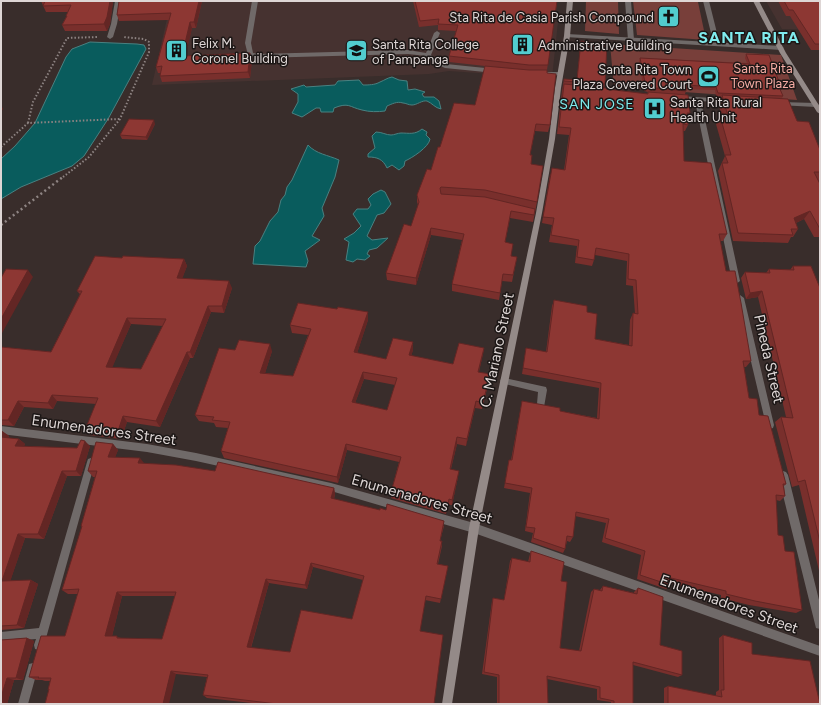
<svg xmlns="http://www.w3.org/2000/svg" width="821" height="705" font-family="Figtree,sans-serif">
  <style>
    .built { fill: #463230 }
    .green { fill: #783f3a }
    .water { fill: #095c5d; stroke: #498181 }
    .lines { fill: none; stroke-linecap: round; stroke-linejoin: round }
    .path-far1 { stroke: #8e8483; stroke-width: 2; stroke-dasharray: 1.5 2; stroke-linecap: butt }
    .path { stroke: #8e8483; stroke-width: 2.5; stroke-dasharray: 2 3; stroke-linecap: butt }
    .lane { fill: #706a69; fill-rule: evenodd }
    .street { fill: #706a69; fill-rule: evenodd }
    .secondary { fill: #948a88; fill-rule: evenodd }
    .wall { fill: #792f2c; fill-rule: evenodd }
    .shaded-wall { fill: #632624 }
    .building { fill: #8d3733; stroke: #632624; fill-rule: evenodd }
    .labels { text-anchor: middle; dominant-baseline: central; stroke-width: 3; stroke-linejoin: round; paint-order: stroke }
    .far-poi-label { font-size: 13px; fill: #ded6d5; stroke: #1c1716; text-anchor: start }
    .far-park-label { font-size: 13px; fill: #f6aca4; stroke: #1c1716 }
    .far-quarter-label { font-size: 14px; letter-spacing: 1px; fill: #80ecee; stroke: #1c1716 }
    .street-label { font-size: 15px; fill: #ded6d5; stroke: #1c1716 }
    .far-district-label { font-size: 16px; font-weight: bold; letter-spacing: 1px; fill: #80ecee; stroke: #1c1716 }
  </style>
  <rect width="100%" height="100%" fill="#392d2b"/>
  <path class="built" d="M 171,1 L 475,1 L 472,14 L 558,22 L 552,78 L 449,71 L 429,74 L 152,85 Z
    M 766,1 L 820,1 L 820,30 L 782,29 Z"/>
  <path class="green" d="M 586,1 L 618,1 L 619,34 L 585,31 Z
    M 633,1 L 698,2 L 706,40 L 637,35 Z
    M 610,44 L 781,55 L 797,100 L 614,87 Z"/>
  <path class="water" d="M 90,42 L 137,44 L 144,45 L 146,49 L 108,119 L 84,156 L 72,166 L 21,187 L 1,199 L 1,159 L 15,146 L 35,123 L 66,57 L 72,49 Z
    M 392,77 L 399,80 L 407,81 L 408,90 L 415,89 L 425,92 L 422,94 L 424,97 L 434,97 L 439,101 L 441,109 C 435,108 432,103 427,101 C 422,100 417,105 412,105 C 408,105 406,103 403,103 C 397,101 392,104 387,106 L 385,111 C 378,112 369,112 362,110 C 349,107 349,102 334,108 L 333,112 L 321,112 L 320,108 L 316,108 L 302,117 L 292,113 L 298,102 L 298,94 L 291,89 L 304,85 L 306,87 L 335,85 L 338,81 L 359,80 L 363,85 C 368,85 375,85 380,82 C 385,80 387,78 392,77 Z
    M 422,129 L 427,132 L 426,135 L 430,139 C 429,147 412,158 405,161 L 404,166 L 399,170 L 392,165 L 387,168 C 383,159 377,157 368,157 L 368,154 L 375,148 L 372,136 L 376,132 C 382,132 386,135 391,135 C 394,135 398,133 401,133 C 409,133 415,135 422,129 Z
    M 308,145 C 316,154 328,155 339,160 L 335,177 L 322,208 L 324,216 L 312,236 L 320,240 L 305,251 L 308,261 L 306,267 L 253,264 L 255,246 L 260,241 L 270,221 L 278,212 L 281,200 L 285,195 L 287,187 L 292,180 Z
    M 381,190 L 385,192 L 391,204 L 384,213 L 377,215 L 367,236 L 372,240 L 388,238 L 377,248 L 369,250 L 367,254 L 370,256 L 365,260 L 357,259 L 353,262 L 346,260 L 349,242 L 344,239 L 354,233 L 361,226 L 353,214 L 357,209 L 368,209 L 371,205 L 368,199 L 373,194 Z"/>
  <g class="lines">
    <path class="path-far1" d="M 28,123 L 33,102 L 67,38 L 98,37
      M 1,147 L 28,123 L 119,119
      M 63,177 L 89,157 L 120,119 L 149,52 L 149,42 L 144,39 L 123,37"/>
    <path class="path" d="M 1,225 L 64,176"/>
    <path class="lane" d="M 252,1 L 258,1 L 251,43 L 253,53 L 258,54 L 408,50 L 426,53 L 434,33 L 437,31 L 440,33 L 431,55 L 440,62 L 446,64 L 495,69 L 498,71 L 495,73 L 445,68 L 436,64 L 426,56 L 408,54 L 258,58 L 248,55 L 245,43 Z
      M 625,1 L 631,1 L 634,40 L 631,42 L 628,40 Z
      M 703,1 L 709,1 L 720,45 L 719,46 L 714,45 Z
      M 560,72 L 562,73 L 562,75 L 540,76 L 537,74 L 540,72 Z
      M 504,378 L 546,387 L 547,390 L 544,407 L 541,408 L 538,407 L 537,404 L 538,392 L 501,383 L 500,381 L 501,379 Z"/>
    <path class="street" d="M 115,1 L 121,1 L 117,24 L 113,37 L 110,39 L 107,37 L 111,24 Z
      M 567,34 L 781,46 L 784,48 L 781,50 L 565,37 L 565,35 Z
      M 679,96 L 729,99 L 732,101 L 729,103 L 701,101 L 740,281 L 736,284 L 732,281 L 695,101 L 677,99 L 676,98 Z
      M 780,102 L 816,103 L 819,105 L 816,107 L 778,105 L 777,104 Z
      M 740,295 L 744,298 L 774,425 L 773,428 L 770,429 L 767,428 L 766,425 L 736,298 Z
      M 1,426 L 147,444 L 196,453 L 331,483 L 474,523 L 820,646 L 820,656 L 474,533 L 331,491 L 196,461 L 147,452 L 1,434 Z
      M 91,458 L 94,459 L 95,462 L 43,649 L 39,650 L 35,649 L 34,645 L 36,639 L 1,642 L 1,632 L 39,628 L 87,462 L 88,459 Z
      M 783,471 L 786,472 L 788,475 L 820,604 L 820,629 L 816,628 L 815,624 L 778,475 L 780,472 Z
      M 33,663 L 37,664 L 38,668 L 28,704 L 18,704 L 28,668 L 29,664 Z"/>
    <path class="secondary" d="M 567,1 L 573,1 L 570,36 L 561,88 L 555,139 L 542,213 L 479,528 L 452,704 L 442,704 L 469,528 L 536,213 L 549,139 L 555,88 L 564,36 Z
      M 753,1 L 759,1 L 786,53 L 820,107 L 820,114 L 817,112 L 780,53 Z"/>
  </g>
  <path class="wall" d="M 41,1 L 113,1 L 110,24 L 107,31 L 65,31 L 62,25 L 66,17 L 66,16 L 68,12 L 46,12 Z
    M 119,1 L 202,1 L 196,28 L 192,28 L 185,56 L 252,60 L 250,78 L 162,82 L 160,76 L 160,73 L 158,73 L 156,67 L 169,20 L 119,21 L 117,15 Z
    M 413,1 L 557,1 L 547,70 L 550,125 L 548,132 L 535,131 L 530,155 L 531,164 L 537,202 L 533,222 L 510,218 L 505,243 L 511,256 L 517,257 L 512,282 L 502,281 L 499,300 L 452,291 L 452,284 L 462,240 L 431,235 L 416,285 L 387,280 L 386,273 L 411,226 L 418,205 L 417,202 L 417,195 L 431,170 L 440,147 L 475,105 L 521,70 L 449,62 L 449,56 L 456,31 L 438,30 L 438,25 L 419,27 Z
    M 778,1 L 820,1 L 820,50 L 811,50 L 790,16 L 786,16 Z
    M 581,41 L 605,84 L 604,88 L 606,89 L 647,94 L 648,92 L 644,91 L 639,62 L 640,58 L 747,63 L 745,58 L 746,54 L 781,87 L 780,89 L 783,96 L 782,98 L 797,121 L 820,150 L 820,181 L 818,180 L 820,184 L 820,237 L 814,237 L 804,219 L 796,223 L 798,229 L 793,237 L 791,237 L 788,243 L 733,241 L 718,171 L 725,156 L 716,124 L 720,116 L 722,116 L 718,103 L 721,97 L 716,96 L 715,90 L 686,89 L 686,91 L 685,94 L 690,113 L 687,119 L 688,125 L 685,131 L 683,131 L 684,161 L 727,234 L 723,241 L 720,241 L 726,271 L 751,361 L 746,367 L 744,367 L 749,398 L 759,415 L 786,484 L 784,486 L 785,496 L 780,501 L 776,500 L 778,535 L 785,551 L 802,610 L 796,613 L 749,605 L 721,598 L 721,595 L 670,583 L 670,585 L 666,589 L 637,579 L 641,555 L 602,542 L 606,523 L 575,516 L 573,537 L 570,542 L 567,541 L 565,549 L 563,553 L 531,542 L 533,533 L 525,531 L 530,493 L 504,488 L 508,465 L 509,460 L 511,460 L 522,401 L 560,411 L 597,418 L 599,388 L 522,374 L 526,348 L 546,352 L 552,306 L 554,300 L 587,312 L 595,339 L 629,345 L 630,320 L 633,313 L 635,314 L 633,286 L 626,285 L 627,261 L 595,255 L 594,260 L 592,266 L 575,263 L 577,246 L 549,242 L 552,225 L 542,223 L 550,175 L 564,170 L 569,135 L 557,134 L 562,91 L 564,79 L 577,80 Z
    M 155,124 L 147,140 L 122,139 L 120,135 Z
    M 122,258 L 184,259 L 187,266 L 182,278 L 232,288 L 224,313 L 211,312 L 193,358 L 190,358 L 160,427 L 127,422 L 121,439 L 90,435 L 85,430 L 96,404 L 57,401 L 53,409 L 24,407 L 14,426 L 1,425 L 1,347 L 51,352 L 80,294 L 77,291 ZM 131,324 L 163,326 L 141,369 L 112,367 Z
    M 793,266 L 820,288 L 820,575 L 799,485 L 792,487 L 775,422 L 781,417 L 786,417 L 758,297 L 746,299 L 741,278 L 745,272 L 766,273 L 769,269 L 790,270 Z
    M 337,309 L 368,312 L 368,320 L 357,353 L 386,359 L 413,342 L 413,350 L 411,356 L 453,364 L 484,348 L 479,372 L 489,381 L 482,409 L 475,408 L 466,446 L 457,444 L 451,469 L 458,477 L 452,505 L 448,505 L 446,514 L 391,498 L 391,492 L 399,462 L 347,450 L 338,483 L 224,458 L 221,451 L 228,428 L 216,427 L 214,423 L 199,421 L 195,415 L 235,350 L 272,351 L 265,373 L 293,376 L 308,335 L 292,333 L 290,325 ZM 364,379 L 395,385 L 387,410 L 355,403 Z
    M 1,430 L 2,431 L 9,436 L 8,438 L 19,439 L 25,444 L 24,446 L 77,448 L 90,446 L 81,476 L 67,476 L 44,539 L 25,538 L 10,581 L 31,580 L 38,584 L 24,628 L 1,630 Z
    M 113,444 L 118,450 L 115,457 L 144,463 L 334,488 L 335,494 L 334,499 L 444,526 L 440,541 L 442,546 L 438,564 L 448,566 L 440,603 L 425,600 L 420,631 L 434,704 L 261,704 L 207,698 L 203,695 L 207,677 L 176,674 L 49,690 L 48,690 L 50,681 L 45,681 L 42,680 L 36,680 L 29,677 L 65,636 L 78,594 L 68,594 L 62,590 L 82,528 L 81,526 L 95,477 L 93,477 L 88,471 ZM 313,567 L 363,580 L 352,619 L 290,652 L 251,648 L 269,583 L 307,589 ZM 122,596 L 175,596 L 162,639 L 121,638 L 112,636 Z
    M 531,551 L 561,581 L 560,648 L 579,651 L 591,592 L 594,589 L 600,590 L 603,586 L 634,593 L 634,592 L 638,588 L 660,645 L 682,675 L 678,677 L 633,665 L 633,704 L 611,704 L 611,702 L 597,700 L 597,689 L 547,679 L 548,704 L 497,704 L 497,677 L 482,674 L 492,601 L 493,598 L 504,600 L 510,561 L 512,558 L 528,562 L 530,554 Z
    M 723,635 L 752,654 L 820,704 L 664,704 L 664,688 L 668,686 L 716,696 L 716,692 L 719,690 L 719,638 Z
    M 27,638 L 34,641 L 23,680 L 14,680 L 7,704 L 1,704 L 1,640 Z"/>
  <path class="shaded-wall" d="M 110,1 L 113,1 L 110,24 L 107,31 L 104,24 Z
    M 199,1 L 202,1 L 196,28 L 194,22 Z
    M 190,22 L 192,28 L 184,63 L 182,56 Z
    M 250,53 L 252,60 L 250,78 L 248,72 Z
    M 1,105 L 3,109 L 1,112 Z
    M 154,120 L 155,124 L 147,140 L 146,137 Z
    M 810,211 L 804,219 L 789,226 L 794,218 Z
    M 431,228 L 431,235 L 416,285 L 416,278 Z
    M 184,259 L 187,266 L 180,285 L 177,278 Z
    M 28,270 L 33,277 L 1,335 L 1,319 Z
    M 229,281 L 232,288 L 224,313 L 222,306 Z
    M 762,291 L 758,297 L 746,299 L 750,293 Z
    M 208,306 L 211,312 L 193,358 L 190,352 Z
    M 368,312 L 368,320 L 355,360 L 354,352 Z
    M 127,318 L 131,324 L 110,373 L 106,367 Z
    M 413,342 L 413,350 L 409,363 L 409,355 Z
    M 270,344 L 272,351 L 263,380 L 260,373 Z
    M 484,348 L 483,355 L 477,379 L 478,372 Z
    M 187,352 L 190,358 L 160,427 L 156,421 Z
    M 363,372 L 364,379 L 353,409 L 352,402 Z
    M 52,395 L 57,401 L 53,409 L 48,403 Z
    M 18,401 L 24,407 L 14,426 L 8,420 Z
    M 476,401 L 475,408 L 466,446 L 467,439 Z
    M 123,416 L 127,422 L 121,439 L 117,434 Z
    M 2,431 L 9,436 L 5,442 L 1,438 L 1,433 Z
    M 457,437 L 457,444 L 449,475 L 450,469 Z
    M 19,439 L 25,444 L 22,452 L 15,446 Z
    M 85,441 L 90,446 L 81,476 L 76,471 Z
    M 113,444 L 118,450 L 113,463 L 108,457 Z
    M 346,444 L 347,450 L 338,483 L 337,477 Z
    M 140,458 L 144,463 L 138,463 Z
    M 62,471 L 67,476 L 44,539 L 38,534 Z
    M 459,471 L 458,477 L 452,505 L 452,500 Z
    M 334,488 L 335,494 L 333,503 L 331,498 Z
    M 18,534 L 25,538 L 9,585 L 2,581 Z
    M 311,563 L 313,567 L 307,589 L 305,585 Z
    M 266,579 L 269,583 L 250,650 L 247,647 Z
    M 31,580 L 38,584 L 24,628 L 17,625 Z
    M 117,592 L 122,596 L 111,640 L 105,636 Z
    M 27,638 L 34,641 L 23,680 L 16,678 Z
    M 171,671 L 176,674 L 169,704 L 163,704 Z
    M 7,678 L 14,680 L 7,704 L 1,702 L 1,697 Z"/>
  <path class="building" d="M 45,1 L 110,1 L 107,17 L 104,24 L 62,25 L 67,16 L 66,16 L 71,5 L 43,6 Z
    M 119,1 L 199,1 L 194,22 L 190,22 L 182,56 L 250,53 L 248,72 L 160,76 L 162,66 L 156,67 L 171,13 L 117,15 Z
    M 415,1 L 557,1 L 548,65 L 529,65 L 449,56 L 458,25 L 438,24 L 439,19 L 420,21 Z
    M 784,1 L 820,1 L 820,44 L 815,44 L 793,10 L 789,10 Z
    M 581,41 L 607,44 L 605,84 L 564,81 L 564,79 L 577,80 Z
    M 746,54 L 769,55 L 781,87 L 779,87 L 783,96 L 718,93 L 716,87 L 686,85 L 686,91 L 646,87 L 640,58 L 750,64 Z
    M 485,66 L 529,70 L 547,70 L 547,73 L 556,74 L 550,125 L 536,124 L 530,155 L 532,155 L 531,164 L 543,166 L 537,202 L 485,190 L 441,187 L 440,188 L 441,194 L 485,197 L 535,209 L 534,215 L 511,211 L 505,242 L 513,244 L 511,256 L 517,257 L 513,275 L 503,274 L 500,293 L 452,284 L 464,234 L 431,228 L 416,278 L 386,273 L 404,224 L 411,226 L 419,202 L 417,195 L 427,169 L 431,170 L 438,147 L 440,147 L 454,103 L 475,105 Z
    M 564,84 L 606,88 L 606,89 L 648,94 L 648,92 L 688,95 L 690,113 L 687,113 L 688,125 L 683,124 L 684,161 L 711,163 L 727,234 L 719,234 L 726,271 L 735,271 L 741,303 L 751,361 L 743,361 L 749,398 L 757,399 L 759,415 L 768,416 L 786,484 L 783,484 L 785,496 L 776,495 L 778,535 L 783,536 L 785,551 L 794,552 L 802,610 L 755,601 L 726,594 L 726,591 L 671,578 L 670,585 L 640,575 L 645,551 L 605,538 L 609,519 L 576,512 L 573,537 L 567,536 L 565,549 L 533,538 L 535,528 L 526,527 L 532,488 L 505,483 L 509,460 L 512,460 L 522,401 L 560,408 L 560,411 L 599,419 L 601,383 L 523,368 L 526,348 L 547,352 L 554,300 L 587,306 L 587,312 L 597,314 L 595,339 L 632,346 L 633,313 L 638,314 L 636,280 L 628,279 L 629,254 L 596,248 L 594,260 L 577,257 L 579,240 L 551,235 L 554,218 L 543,217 L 552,168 L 565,170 L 571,128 L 559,127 Z
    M 722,95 L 788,99 L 797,121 L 809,122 L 820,150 L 820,172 L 814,172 L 820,184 L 820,229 L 810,211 L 794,218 L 798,229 L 791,229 L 793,235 L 738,233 L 722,163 L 728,163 L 725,155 L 731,155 L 720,116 L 728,116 Z
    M 129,119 L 154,120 L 146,137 L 120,135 Z
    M 95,256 L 122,258 L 123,256 L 184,259 L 177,278 L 229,281 L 222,306 L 208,306 L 190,352 L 187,352 L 156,421 L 123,416 L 117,434 L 85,430 L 98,398 L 52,395 L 48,403 L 18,401 L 8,420 L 1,420 L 1,347 L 51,352 L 82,291 L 77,291 ZM 127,318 L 166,319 L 141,369 L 106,367 Z
    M 793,266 L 811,266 L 820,288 L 820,542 L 805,480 L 798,482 L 781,417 L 793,418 L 762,291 L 750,293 L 745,272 L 770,273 L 769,269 L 794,270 Z
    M 6,269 L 28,270 L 1,319 L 1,278 Z
    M 298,303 L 337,309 L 338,307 L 368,312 L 354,352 L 386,359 L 393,338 L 413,342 L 409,355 L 453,364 L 459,343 L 484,348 L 478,372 L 490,374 L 483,403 L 476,401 L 467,439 L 457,437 L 450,469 L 459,471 L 452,500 L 449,499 L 447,508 L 391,492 L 401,457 L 346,444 L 337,477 L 221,451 L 230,422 L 212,420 L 214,417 L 195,415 L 219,348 L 235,350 L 239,340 L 270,344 L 260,373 L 293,376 L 311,329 L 290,325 ZM 363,372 L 397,378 L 387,410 L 352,402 Z
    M 1,437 L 19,439 L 15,446 L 77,448 L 81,440 L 85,441 L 76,471 L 62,471 L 38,534 L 18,534 L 2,581 L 31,580 L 17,625 L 1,626 Z
    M 96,442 L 113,444 L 108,457 L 140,458 L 138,463 L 176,465 L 215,471 L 218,462 L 334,488 L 331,498 L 380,510 L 380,508 L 386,510 L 387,504 L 444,521 L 440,541 L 442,541 L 437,564 L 448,566 L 441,599 L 426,596 L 420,631 L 443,635 L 434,704 L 277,704 L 203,695 L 208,675 L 171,671 L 163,704 L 45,704 L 49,689 L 48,690 L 51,678 L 38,678 L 39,677 L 29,677 L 41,636 L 65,636 L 79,589 L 62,590 L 82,526 L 81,526 L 97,471 L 88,471 ZM 311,563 L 364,576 L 352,619 L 301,610 L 290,652 L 247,647 L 266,579 L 305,585 ZM 117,592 L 176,592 L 162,639 L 117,638 L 117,636 L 105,636 Z
    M 531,551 L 564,562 L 561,581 L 567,582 L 560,648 L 581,651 L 594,589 L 602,591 L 603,586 L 637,594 L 638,588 L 663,597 L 660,645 L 682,651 L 682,675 L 633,662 L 633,704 L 614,704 L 614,701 L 600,698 L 600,687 L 547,676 L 548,704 L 499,704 L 499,675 L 484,672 L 493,598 L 504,600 L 512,558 L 530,562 Z
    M 723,635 L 752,643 L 752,654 L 810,661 L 820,704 L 668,704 L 668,686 L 722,697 L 721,690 L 724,690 Z
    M 27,638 L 16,678 L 7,678 L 1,697 L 1,640 Z"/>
  <defs>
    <symbol id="church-square" viewBox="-11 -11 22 22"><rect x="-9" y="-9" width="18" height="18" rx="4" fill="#52cdcf" stroke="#1c1716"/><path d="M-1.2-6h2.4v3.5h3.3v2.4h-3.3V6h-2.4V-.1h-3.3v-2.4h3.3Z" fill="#111"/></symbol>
    <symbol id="building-square" viewBox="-11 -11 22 22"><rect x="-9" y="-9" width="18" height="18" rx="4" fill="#52cdcf" stroke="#1c1716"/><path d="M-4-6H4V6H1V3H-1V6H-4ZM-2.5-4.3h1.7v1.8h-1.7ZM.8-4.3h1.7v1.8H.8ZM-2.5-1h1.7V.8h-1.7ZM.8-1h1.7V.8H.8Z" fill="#111"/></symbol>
    <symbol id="university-square" viewBox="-11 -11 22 22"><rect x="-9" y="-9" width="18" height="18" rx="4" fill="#52cdcf" stroke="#1c1716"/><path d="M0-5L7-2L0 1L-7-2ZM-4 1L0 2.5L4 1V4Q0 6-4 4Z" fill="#111"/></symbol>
    <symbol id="stadium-square" viewBox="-11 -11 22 22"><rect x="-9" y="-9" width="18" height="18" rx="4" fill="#52cdcf" stroke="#1c1716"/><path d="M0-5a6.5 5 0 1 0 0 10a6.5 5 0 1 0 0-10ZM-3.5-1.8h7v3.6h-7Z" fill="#111"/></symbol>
    <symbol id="hospital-square" viewBox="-11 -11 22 22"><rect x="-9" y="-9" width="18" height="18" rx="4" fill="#52cdcf" stroke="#1c1716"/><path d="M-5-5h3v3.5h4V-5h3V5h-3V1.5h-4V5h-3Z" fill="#111"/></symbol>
  </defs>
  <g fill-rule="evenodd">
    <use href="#church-square" x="656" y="4" width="25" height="25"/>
    <use href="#building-square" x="510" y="32" width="25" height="25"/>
    <use href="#building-square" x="164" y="38" width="25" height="25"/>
    <use href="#university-square" x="344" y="38" width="25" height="25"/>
    <use href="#stadium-square" x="696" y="64" width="25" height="25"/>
    <use href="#hospital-square" x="642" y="96" width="25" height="25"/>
  </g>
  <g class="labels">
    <g class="far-poi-label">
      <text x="654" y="17" text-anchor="end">Sta Rita de Casia Parish Compound</text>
      <text x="192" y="43">Felix M.<tspan x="192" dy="15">Coronel Building</tspan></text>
      <text x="372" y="44">Santa Rita College<tspan x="372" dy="15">of Pampanga</tspan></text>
      <text x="538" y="45">Administrative Building</text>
      <text x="692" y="69" text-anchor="end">Santa Rita Town<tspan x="692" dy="15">Plaza Covered Court</tspan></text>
      <text x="670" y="102">Santa Rita Rural<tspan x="670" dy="15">Health Unit</tspan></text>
    </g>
    <g class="far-park-label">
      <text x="763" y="68">Santa Rita<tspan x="763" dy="15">Town Plaza</tspan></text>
    </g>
    <g class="far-quarter-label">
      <text x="597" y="104">SAN JOSE</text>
    </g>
    <g class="street-label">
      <text transform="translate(497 350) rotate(-78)">C. Mariano Street</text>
      <text transform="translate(769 359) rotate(77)">Pineda Street</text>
      <text transform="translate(104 430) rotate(8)">Enumenadores Street</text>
      <text transform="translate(422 499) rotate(16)">Enumenadores Street</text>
      <text transform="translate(729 604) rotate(20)">Enumenadores Street</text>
    </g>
    <g class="far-district-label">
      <text x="749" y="37">SANTA RITA</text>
    </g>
  </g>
  <rect width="821" height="705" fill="none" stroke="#ded6d5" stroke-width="4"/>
</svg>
